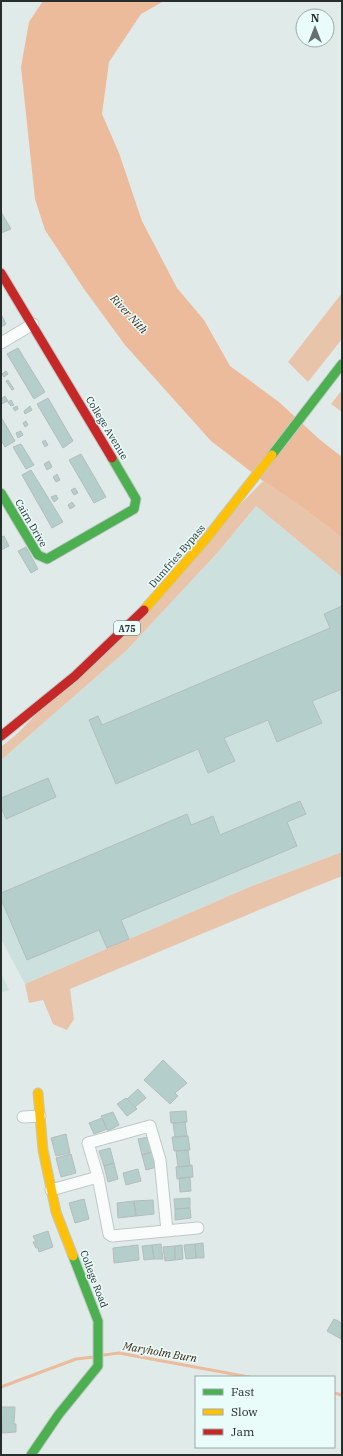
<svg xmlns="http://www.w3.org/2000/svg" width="343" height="1456" font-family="'IBM Plex Serif',serif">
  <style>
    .built { fill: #cce1de }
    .forest { fill: #e8c4ab }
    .water { fill: #ebbb9c }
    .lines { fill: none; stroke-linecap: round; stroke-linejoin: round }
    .stream { stroke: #ebbb9c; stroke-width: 3 }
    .building { fill: #b3cecb; stroke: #b5bdbc }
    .street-casing { stroke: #c0c8c7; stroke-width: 13 }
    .fast-casing { stroke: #c0c8c7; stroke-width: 11 }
    .slow-casing { stroke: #c0c8c7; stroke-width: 11 }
    .jam-casing { stroke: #c0c8c7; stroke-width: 11 }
    .street { stroke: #fafcfc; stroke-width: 11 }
    .fast { stroke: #4caf50; stroke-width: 9 }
    .slow { stroke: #ffc107; stroke-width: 9 }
    .jam { stroke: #c62828; stroke-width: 9 }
    .labels { text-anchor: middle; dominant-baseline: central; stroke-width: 3; stroke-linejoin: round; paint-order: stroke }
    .shield { fill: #e9fcfa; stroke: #606b6a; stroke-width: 1 }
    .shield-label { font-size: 9px; font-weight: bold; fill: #262d2c }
    .street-label { font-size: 10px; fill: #262d2c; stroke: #e9fcfa }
    .water-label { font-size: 11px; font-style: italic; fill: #402210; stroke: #e9fcfa }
  </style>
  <rect width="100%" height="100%" fill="#e0ebe9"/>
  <path class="built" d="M 256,506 L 342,577 L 342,852 L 252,886 L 25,984 L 1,939 L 1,760 L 127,650 L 219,551 Z
    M 1,973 L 9,990 L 1,993 Z"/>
  <path class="forest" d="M 342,293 L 342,339 L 308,382 L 288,362 Z
    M 342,390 L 342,412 L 331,404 Z
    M 263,481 L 306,510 L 342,538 L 342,577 L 256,506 L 219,551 L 127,650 L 1,760 L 1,747 L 18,733 Z
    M 342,852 L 342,876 L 302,892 L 70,989 L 74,1019 L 67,1030 L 53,1024 L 43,1000 L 29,1003 L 25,984 L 252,886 Z"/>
  <path class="water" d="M 43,1 L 164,1 L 141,14 L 109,62 L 102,114 L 119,153 L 142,221 L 177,288 L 204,320 L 230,366 L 279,402 L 319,439 L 342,457 L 342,538 L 306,510 L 263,481 L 211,441 L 125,345 L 84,289 L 45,230 L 35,199 L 21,67 L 29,22 Z"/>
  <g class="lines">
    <path class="stream" d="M 104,1355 L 119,1353 L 249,1377
      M 1,1387 L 76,1359 L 94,1357
      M 334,1393 L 342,1395"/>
  </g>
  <path class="building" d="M 1,212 L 11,229 L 1,233 Z
    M 1,314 L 6,324 L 1,327 Z
    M 18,348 L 45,392 L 34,399 L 7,354 Z
    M 6,371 L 8,374 L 4,377 L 2,374 Z
    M 8,380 L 14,389 L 12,390 L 6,381 Z
    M 5,396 L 8,401 L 1,404 L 1,399 Z
    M 48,398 L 73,441 L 63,448 L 37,404 Z
    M 11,400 L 14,405 L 11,406 L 8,402 Z
    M 17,406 L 18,409 L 15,411 L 13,408 Z
    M 30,406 L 32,410 L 25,414 L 24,411 Z
    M 1,417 L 15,441 L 5,447 L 1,440 Z
    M 26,421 L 28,425 L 25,427 L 23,423 Z
    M 21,431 L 23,435 L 18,438 L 16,433 Z
    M 45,440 L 48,445 L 45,447 L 42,442 Z
    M 21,444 L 34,465 L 26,469 L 13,447 Z
    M 81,454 L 106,497 L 94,503 L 69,460 Z
    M 49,461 L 52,467 L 47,470 L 44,464 Z
    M 31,470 L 63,522 L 52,528 L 22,475 Z
    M 57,474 L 60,480 L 56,482 L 53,477 Z
    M 75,488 L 78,493 L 74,495 L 71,490 Z
    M 56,495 L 58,499 L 54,502 L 51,497 Z
    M 72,502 L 75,506 L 70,509 L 68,505 Z
    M 4,536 L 9,546 L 1,550 L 1,537 Z
    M 26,547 L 38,569 L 31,573 L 18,551 Z
    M 342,606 L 342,689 L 312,701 L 322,723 L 277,742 L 268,720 L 224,738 L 235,761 L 208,773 L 198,749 L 116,784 L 89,720 L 98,716 L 102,725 L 330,628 L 324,614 Z
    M 48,778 L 56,797 L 6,819 L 1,807 L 1,798 Z
    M 300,801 L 306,814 L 287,822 L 297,846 L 121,920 L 129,939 L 107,948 L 99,930 L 27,960 L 1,899 L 1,893 L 187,814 L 191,825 L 213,816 L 220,835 Z
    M 163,1060 L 187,1083 L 175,1093 L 178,1096 L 170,1104 L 144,1080 Z
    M 138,1089 L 146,1098 L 135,1107 L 127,1099 Z
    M 126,1098 L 137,1109 L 127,1116 L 117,1104 Z
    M 186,1111 L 187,1122 L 171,1123 L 170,1112 Z
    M 113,1112 L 119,1125 L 108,1131 L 101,1116 Z
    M 102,1118 L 107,1129 L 94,1134 L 89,1123 Z
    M 185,1122 L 187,1136 L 175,1137 L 173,1123 Z
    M 66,1134 L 70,1153 L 56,1156 L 51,1138 Z
    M 188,1136 L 190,1150 L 174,1151 L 172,1137 Z
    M 149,1137 L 152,1152 L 142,1155 L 138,1139 Z
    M 110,1148 L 114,1163 L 104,1166 L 99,1151 Z
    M 188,1150 L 190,1166 L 178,1167 L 176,1151 Z
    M 152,1152 L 157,1167 L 146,1170 L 142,1155 Z
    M 71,1154 L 76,1173 L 61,1177 L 56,1158 Z
    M 114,1163 L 118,1179 L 108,1182 L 104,1166 Z
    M 192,1165 L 193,1177 L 177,1179 L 176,1167 Z
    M 138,1169 L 141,1181 L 126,1185 L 123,1173 Z
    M 190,1177 L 191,1191 L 180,1192 L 179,1178 Z
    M 190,1198 L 190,1208 L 175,1209 L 174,1199 Z
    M 84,1199 L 89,1219 L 75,1223 L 69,1203 Z
    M 153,1200 L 154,1214 L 136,1216 L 134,1201 Z
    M 134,1201 L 136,1216 L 118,1218 L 117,1203 Z
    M 190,1208 L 191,1218 L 175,1220 L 175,1209 Z
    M 48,1231 L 53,1247 L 39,1252 L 38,1248 L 36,1248 L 33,1242 L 36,1242 L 33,1236 Z
    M 203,1243 L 204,1258 L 196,1258 L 195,1244 Z
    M 161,1244 L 163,1259 L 154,1259 L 152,1245 Z
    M 195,1244 L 196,1258 L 186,1259 L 184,1245 Z
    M 138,1245 L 139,1260 L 114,1263 L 113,1248 Z
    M 152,1245 L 154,1259 L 144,1260 L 142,1246 Z
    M 182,1245 L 183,1259 L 175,1260 L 175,1246 Z
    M 175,1246 L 175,1260 L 165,1261 L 163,1247 Z
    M 334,1319 L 342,1323 L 341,1339 L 327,1331 Z
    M 1,1407 L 15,1407 L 14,1424 L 16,1424 L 16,1432 L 2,1433 Z"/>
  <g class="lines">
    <defs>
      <path id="street" d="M 1,343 L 33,324
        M 23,1117 L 40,1116
        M 51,1190 L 98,1177
        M 167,1231 L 160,1160 L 150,1126 L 88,1143 L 98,1177 L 109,1234 L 112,1236 L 198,1228"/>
      <path id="fast" d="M 272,455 L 342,364
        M 1,493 L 38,555 L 47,559 L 134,509 L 136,499 L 112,458
        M 31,1455 L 59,1414 L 98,1366 L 98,1321 L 73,1256"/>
      <path id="slow" d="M 144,610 L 206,539 L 272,455
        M 38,1093 L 43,1150 L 56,1212 L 73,1256"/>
      <path id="jam" d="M 1,273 L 112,458
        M 1,736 L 75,676 L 144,610"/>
    </defs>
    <use href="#street" class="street-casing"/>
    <use href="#fast" class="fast-casing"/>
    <use href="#slow" class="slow-casing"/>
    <use href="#jam" class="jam-casing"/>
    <use href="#street" class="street"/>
    <use href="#fast" class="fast"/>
    <use href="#slow" class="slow"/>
    <use href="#jam" class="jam"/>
  </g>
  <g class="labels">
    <rect class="shield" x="114" y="621" width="26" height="14" rx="3"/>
    <g class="shield-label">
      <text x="127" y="628">A75</text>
    </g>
    <g class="street-label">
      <text transform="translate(107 428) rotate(59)">College Avenue</text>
      <text transform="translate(31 523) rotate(60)">Cairn Drive</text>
      <text transform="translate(177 556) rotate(-49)">Dumfries Bypass</text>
      <text transform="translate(94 1279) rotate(69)">College Road</text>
    </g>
    <g class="water-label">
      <text transform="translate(129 314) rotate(47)">River Nith</text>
      <text transform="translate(160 1352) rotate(10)">Maryholm Burn</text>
    </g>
  </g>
  <rect width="343" height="1456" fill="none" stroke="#262d2c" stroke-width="4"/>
  <rect x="195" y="1376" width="140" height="72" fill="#e9fcfa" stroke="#9ba9a8"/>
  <rect x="203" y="1389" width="20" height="6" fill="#4caf50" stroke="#9ba9a8"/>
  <text x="231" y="1396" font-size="12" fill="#262d2c">Fast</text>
  <rect x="203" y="1409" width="20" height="6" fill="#ffc107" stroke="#9ba9a8"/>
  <text x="231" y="1416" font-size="12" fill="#262d2c">Slow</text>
  <rect x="203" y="1429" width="20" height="6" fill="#c62828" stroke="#9ba9a8"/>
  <text x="231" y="1436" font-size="12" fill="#262d2c">Jam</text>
  <g transform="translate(315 28)"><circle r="19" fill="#e9fcfa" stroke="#9ba9a8"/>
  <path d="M0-3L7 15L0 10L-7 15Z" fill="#67706e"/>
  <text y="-6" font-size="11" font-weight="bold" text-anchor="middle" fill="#262d2c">N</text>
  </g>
</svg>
